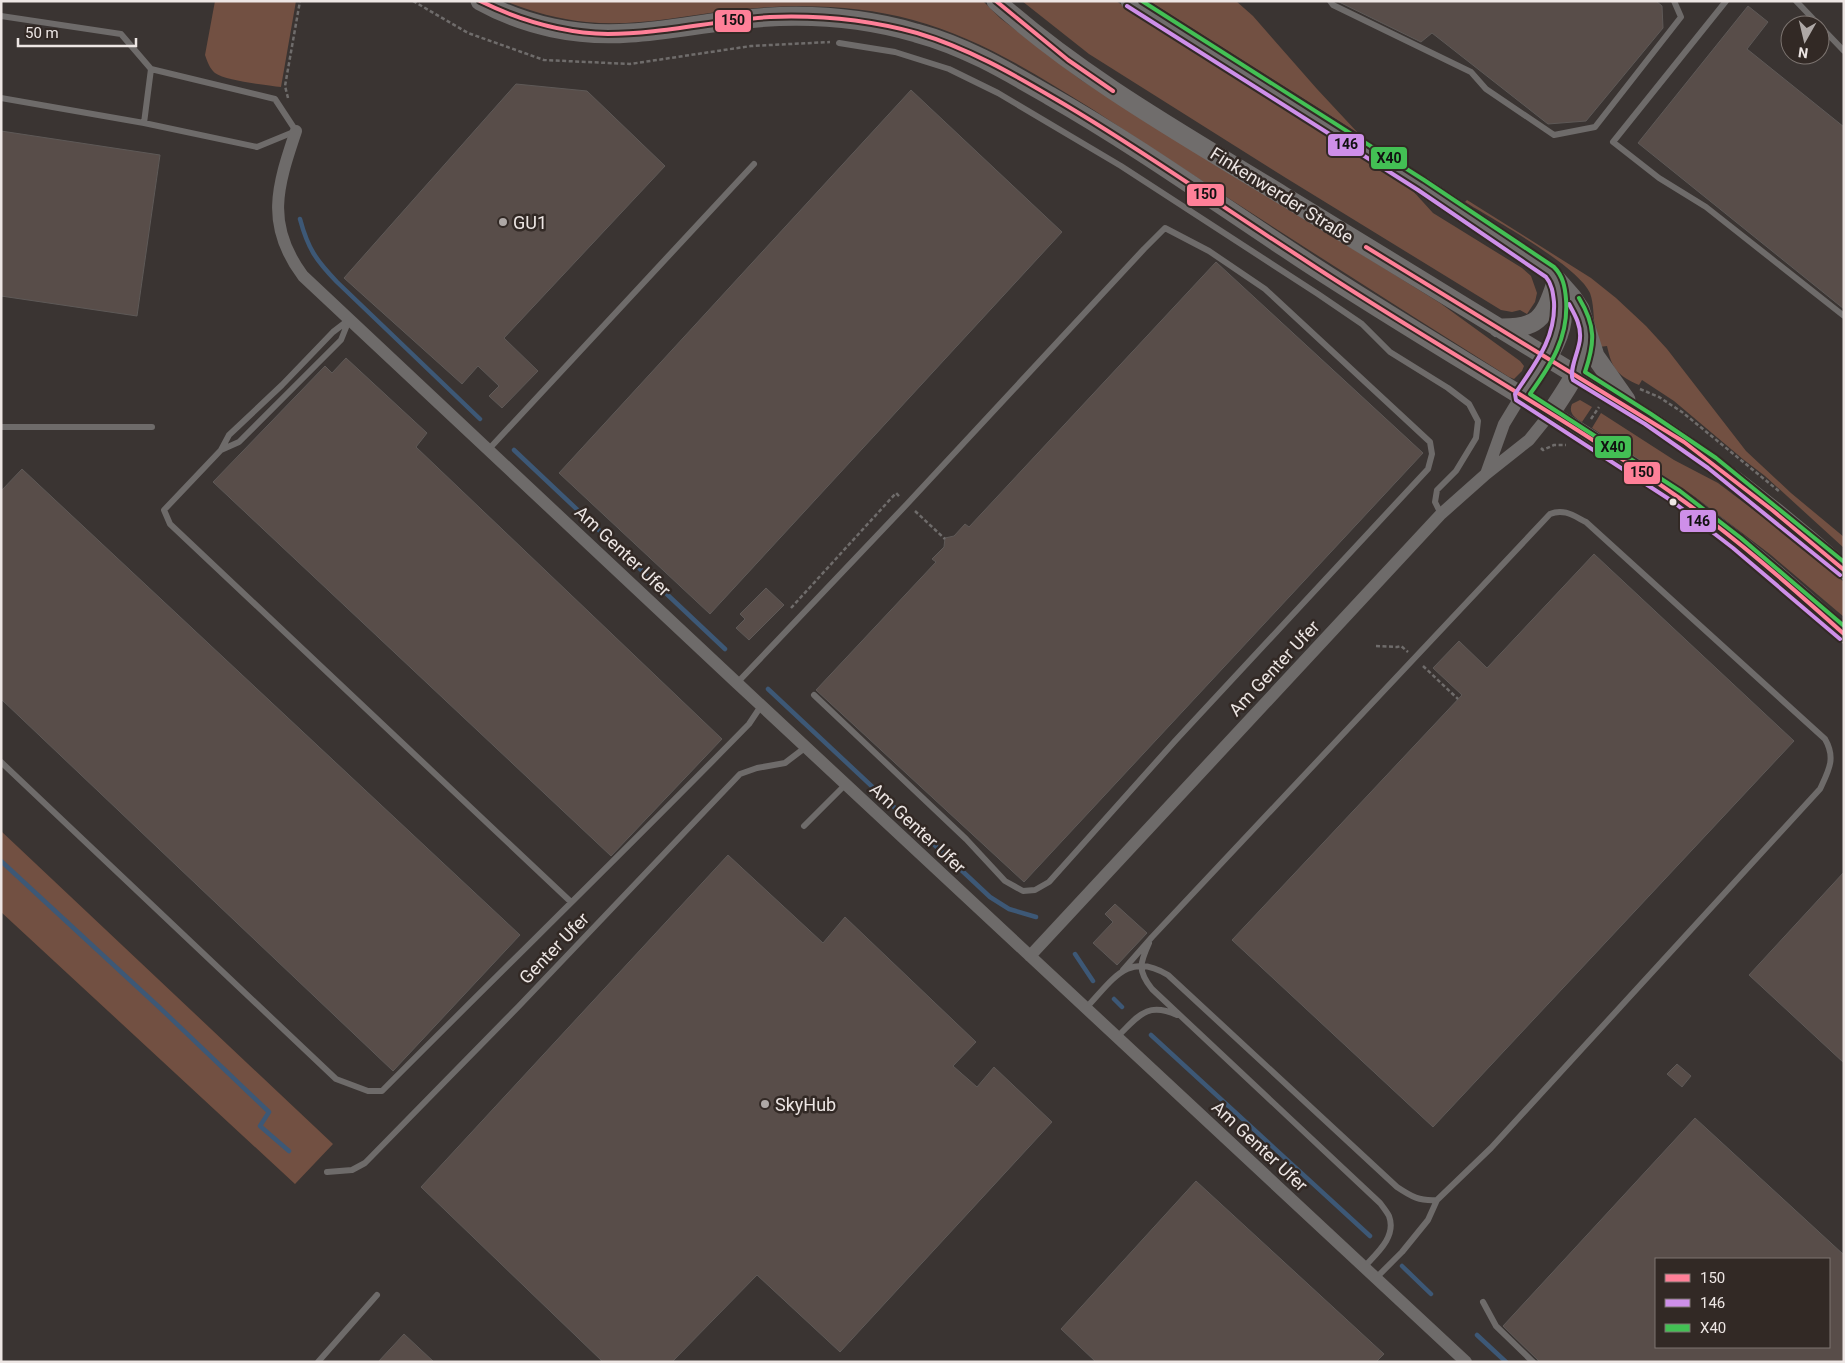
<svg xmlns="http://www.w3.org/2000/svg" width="1845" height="1363" font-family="Roboto,sans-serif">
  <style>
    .green { fill: #725042 }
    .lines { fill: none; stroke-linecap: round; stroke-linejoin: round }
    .stream { stroke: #3d5876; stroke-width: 4.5 }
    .building { fill: #584d49; stroke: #5e5957; fill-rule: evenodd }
    .path { stroke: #6f6c6b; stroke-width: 2.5; stroke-dasharray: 4 2.5; stroke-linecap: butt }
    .service { stroke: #6e6b6a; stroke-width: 6 }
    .minor { stroke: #6e6b6a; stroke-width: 12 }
    .secondary { stroke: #706d6c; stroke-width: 19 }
    .bus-1-casing { stroke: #322925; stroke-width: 8 }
    .bus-2-casing { stroke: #322925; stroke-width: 8 }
    .bus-3-casing { stroke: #322925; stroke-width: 8 }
    .bus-1 { stroke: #ff8098; stroke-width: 4 }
    .bus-2 { stroke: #ce8fe9; stroke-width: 4 }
    .bus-3 { stroke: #43c054; stroke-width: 4 }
    .poi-dot { fill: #aea8a6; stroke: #322925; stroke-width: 2 }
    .bus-dot { fill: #ede6e4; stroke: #322925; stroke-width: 2 }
    .labels { text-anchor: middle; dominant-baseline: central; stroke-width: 5; stroke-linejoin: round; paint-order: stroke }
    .street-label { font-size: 18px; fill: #ede6e4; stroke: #322925 }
    .poi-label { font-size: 18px; fill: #ede6e4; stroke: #322925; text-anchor: start }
    .line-badge { stroke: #322925; stroke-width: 2 }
    .pale-badge-label { font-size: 14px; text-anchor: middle; font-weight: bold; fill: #111 }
  </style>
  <rect width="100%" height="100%" fill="#3a3432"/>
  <path class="green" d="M 215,1 L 296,1 L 281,87 C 266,85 226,81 215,73 C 210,69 207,61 205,55 Z
    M 505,1 L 983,1 L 1000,18 L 1081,80 L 1440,303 L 1520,361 L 1524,366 L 1522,371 L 1514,379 L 1509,377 C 1402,310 1296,242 1190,173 C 1157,151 1124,130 1092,109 C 1036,74 977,37 913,20 C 852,3 786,4 724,11 C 678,17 632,27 586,22 C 557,19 531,11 505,1 Z
    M 1022,1 L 1116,1 L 1272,98 L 1413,191 L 1433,213 L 1522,268 L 1531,276 L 1537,293 L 1535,302 L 1527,314 L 1520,310 L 1512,312 L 1501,310 L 1286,178 L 1089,54 Z
    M 1149,1 L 1236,1 L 1253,16 L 1317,89 L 1358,133 Z
    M 1467,200 L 1591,278 L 1616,298 L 1646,326 L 1667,349 L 1746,451 L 1791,493 L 1844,537 L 1844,548 L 1765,476 L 1744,460 L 1674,401 L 1642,380 L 1639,385 C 1617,375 1612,369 1607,346 L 1599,347 C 1597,340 1595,334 1595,328 C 1593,316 1594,304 1590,293 C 1577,265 1494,220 1465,202 Z
    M 1580,400 L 1592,407 L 1582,422 C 1575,418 1568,413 1572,404 Z
    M 1601,413 L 1674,460 L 1718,483 L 1792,539 L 1844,582 L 1844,617 L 1771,555 L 1695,497 L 1592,428 Z
    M 1,831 L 333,1144 L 295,1184 L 1,912 Z"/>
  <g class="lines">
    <path class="stream" d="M 300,219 C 308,249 316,260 337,282 L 480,419
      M 514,450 L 725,649
      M 768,689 L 990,897 L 1009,909 L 1036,917
      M 1,861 L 159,1007 L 269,1112 L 260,1126 L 289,1151
      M 1075,954 L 1093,981
      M 1114,999 L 1122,1007
      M 1151,1035 L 1370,1236
      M 1402,1266 L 1431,1294
      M 1477,1335 L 1506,1362"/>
  </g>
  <path class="building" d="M 1337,1 L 1656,1 L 1662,6 L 1663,28 L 1586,121 L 1548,124 L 1432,33 L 1421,42 Z
    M 1748,6 L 1768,22 L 1747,49 L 1844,127 L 1844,309 L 1638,143 Z
    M 516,84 L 587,91 L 665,166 L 504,338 L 538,371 L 502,408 L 489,396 L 499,386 L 478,366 L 462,384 L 344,278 Z
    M 911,90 L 1062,232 L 710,614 L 559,473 Z
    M 1,131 L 160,155 L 137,316 L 1,296 Z
    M 1216,262 L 1423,453 L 1024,882 L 816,690 L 936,562 L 932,559 L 944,547 L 945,538 L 954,536 L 965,524 L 969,527 Z
    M 346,358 L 427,433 L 416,447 L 722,739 L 611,856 L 213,482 L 325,366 L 332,373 Z
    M 22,469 L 520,935 L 393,1071 L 1,699 L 1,491 Z
    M 1594,554 L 1794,741 L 1433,1127 L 1232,940 L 1462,695 L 1433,668 L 1459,641 L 1487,668 Z
    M 766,588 L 784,605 L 749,640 L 736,628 L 745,619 L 740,614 Z
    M 728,855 L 823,943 L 845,917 L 976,1042 L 953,1066 L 977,1087 L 994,1067 L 1052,1122 L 840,1352 L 757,1275 L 672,1362 L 603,1362 L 421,1187 Z
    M 1844,872 L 1844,1063 L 1749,975 Z
    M 1115,904 L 1147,933 L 1117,965 L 1093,943 L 1113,922 L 1105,914 Z
    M 1677,1064 L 1691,1076 L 1682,1087 L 1667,1074 Z
    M 1695,1118 L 1844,1255 L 1844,1362 L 1540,1362 L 1503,1326 ZM 1656,1259 L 1829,1259 L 1829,1347 L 1656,1347 Z
    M 1196,1181 L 1384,1354 L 1376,1362 L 1096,1362 L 1061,1329 Z
    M 404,1334 L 434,1362 L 378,1362 Z"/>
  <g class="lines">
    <path class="path" d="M 413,1 L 468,33 L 544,60 L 630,64 L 751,46 L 830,42
      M 288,98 L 285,86 L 300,1
      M 1640,389 L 1659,397 L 1682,412 L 1780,492
      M 1591,419 L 1599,407
      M 1541,448 L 1543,450 L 1554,445 L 1566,445
      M 915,511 L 945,539
      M 791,608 L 896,493 L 900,497
      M 1376,646 L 1397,647 L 1401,646 L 1408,652
      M 1423,666 L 1458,699"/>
    <path class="service" d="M 1330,1 L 1333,5 L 1471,72 L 1486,89 L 1554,135 L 1595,127 L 1681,17 L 1674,1
      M 1726,1 L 1613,142 L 1659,178 L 1706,207 L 1844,316
      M 1796,1 L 1819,25
      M 1,16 L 121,34 L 151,69 L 275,99 L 296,131 L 257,147 L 144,123 L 1,98
      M 1820,26 L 1844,51
      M 839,43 L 895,52 L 949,69 L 998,93 L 1121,166 L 1318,294 L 1362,324 L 1390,352 L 1448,388 L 1469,404 L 1478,421 L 1476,438 L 1456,471 L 1437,490 L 1435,502 L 1441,514
      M 144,123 L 151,69
      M 350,319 L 333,332 L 282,385 L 229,435 L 221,450 L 164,510 L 170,524 L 571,902
      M 1,427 L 152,427
      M 489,449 L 754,164
      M 221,450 L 239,442 L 341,340 L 349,320
      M 737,683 L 907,504 L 1144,249 L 1165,228 L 1209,251 L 1265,289 L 1430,442 L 1432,454 L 1428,469 L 1175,741 L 1049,882 L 1035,890 L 1023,891 L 1005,881 L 966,839 L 814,695
      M 1,762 L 336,1079 L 368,1091 L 382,1091 C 504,968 628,848 749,724 L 761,706
      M 804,826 L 845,785
      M 1149,943 C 1140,963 1137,970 1152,989 L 1380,1203 C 1383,1207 1387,1212 1389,1216 C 1397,1237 1376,1254 1364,1267
      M 1123,970 L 1152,937 L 1550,514 C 1564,508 1574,516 1586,522 L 1825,739 C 1836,758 1829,770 1820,789 L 1491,1148 L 1437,1200 L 1428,1220 L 1402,1252 L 1376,1278
      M 1086,1008 C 1112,981 1128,950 1168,975 L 1397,1187 C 1412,1197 1419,1201 1437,1200
      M 1117,1037 C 1138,1017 1146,1001 1177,1015
      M 327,1172 L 352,1170 L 365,1163 L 519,1006 L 740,774 L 757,768 L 785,763 L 806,747
      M 1483,1302 L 1496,1326 L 1533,1362
      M 318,1362 L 377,1295"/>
    <path class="minor" d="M 296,131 C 277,187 265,225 303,276 L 737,683 L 1466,1362
      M 1486,474 L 1504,424 L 1521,396
      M 1030,956 L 1441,514 L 1486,474 L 1529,440 L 1550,414"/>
    <path class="secondary" d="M 480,1 C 525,26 578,37 630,33 C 669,31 708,22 746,19 C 804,13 861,17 916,33 C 965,46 1007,71 1050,96 C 1136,145 1217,203 1299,257 C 1423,339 1553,411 1675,495 C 1735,537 1790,586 1844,634
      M 996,1 C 1082,78 1184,135 1282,195 C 1404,270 1526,344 1648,419 C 1717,464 1782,515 1844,570
      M 1130,1 L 1421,185 L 1550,272 L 1572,297 L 1580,309 L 1595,356 L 1626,400
      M 1498,328 C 1538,329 1544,319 1556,283
      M 1521,396 C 1535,375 1559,347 1562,321 C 1563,308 1559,294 1557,281
      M 1550,414 C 1568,387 1580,371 1588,339"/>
    <defs>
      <path id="bus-1" d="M 480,1 C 521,21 563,33 608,34 C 662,34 716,20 770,17 C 820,15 869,20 917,33 C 968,48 1013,74 1057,100 C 1141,149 1219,205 1300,257 C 1423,339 1554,410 1675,495 C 1735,537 1789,585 1844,634
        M 996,1 L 1068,60 L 1113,91
        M 1366,247 L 1684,442 L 1772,510 L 1844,570"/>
      <path id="bus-2" d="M 1127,6 L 1418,190 L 1546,277 C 1552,284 1553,293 1554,302 C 1556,339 1534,365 1515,394 L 1516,400 L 1672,501 L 1733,548 L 1840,639
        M 1569,304 C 1575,315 1581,325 1580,338 C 1580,349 1568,371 1573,380 L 1645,424 L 1708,468 L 1840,575"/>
      <path id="bus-3" d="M 1142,1 L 1424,180 L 1554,267 C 1563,276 1565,287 1566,299 C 1569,337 1551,365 1530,394 L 1680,491 L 1741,538 L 1844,626
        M 1579,298 C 1596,326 1595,343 1585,372 L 1651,414 L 1716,458 L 1844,562"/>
    </defs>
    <use href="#bus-1" class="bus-1-casing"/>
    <use href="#bus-2" class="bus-2-casing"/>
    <use href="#bus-3" class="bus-3-casing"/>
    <use href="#bus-1" class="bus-1"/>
    <use href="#bus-2" class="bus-2"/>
    <use href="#bus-3" class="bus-3"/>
  </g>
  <g class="poi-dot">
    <circle cx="503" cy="222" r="5"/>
    <circle cx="765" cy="1104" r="5"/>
  </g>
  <circle class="bus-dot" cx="1673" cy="502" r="4.5"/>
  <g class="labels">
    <g class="street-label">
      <text transform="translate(1282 195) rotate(32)">Finkenwerder Straße</text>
      <text transform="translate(623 551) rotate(43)">Am Genter Ufer</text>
      <text transform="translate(1274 668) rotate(-47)">Am Genter Ufer</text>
      <text transform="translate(918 828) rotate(43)">Am Genter Ufer</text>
      <text transform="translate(554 948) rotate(-46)">Genter Ufer</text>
      <text transform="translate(1260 1146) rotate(43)">Am Genter Ufer</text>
    </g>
    <g class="poi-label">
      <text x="513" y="222">GU1</text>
      <text x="775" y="1104">SkyHub</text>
    </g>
  </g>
  <g class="line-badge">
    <rect x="714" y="9" width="38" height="24" rx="5" fill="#ff8098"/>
    <rect x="1327" y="133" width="38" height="24" rx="5" fill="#ce8fe9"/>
    <rect x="1370" y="146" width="38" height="24" rx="5" fill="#43c054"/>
    <rect x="1186" y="183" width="39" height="24" rx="5" fill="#ff8098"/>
    <rect x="1594" y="435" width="38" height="24" rx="5" fill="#43c054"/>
    <rect x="1623" y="461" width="38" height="24" rx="5" fill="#ff8098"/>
    <rect x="1679" y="509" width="38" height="24" rx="5" fill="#ce8fe9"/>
  </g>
  <g class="pale-badge-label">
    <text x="733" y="25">150</text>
    <text x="1346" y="149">146</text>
    <text x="1389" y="163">X40</text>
    <text x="1205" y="199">150</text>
    <text x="1613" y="452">X40</text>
    <text x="1642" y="477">150</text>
    <text x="1698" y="526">146</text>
  </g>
  <rect width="1845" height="1363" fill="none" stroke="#ede6e4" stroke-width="5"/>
  <rect x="1655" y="1258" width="175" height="90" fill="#322925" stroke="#7d7571"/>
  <rect x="1665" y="1274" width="25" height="8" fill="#ff8098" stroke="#7d7571"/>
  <text x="1700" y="1283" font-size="15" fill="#ede6e4">150</text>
  <rect x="1665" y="1299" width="25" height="8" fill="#ce8fe9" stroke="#7d7571"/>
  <text x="1700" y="1308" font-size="15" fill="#ede6e4">146</text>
  <rect x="1665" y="1324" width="25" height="8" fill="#43c054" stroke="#7d7571"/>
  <text x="1700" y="1333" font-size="15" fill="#ede6e4">X40</text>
  <g transform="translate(1805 40) rotate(188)"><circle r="24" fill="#322925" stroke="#7d7571"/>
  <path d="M0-4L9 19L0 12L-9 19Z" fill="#aea8a6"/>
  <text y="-8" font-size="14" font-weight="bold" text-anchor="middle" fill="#ede6e4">N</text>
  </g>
  <path d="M18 38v8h118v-8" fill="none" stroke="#ede6e4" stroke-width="2.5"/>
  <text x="25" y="38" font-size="15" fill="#ede6e4" stroke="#322925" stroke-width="4" paint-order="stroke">50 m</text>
</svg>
